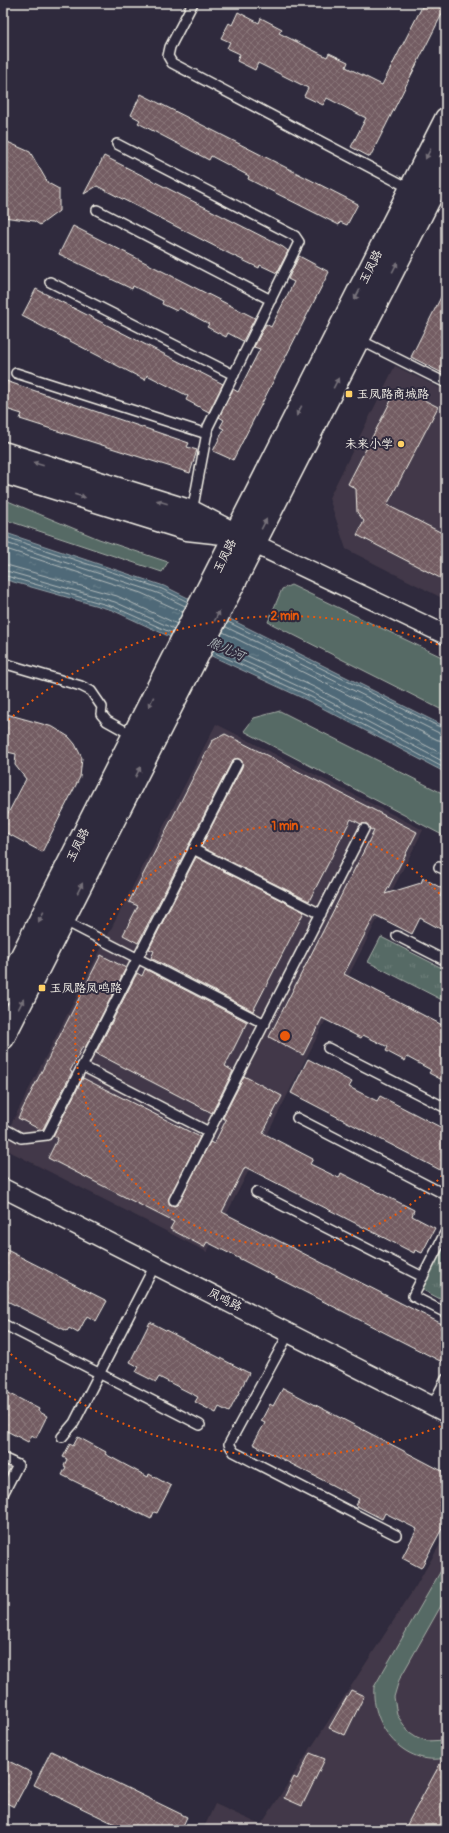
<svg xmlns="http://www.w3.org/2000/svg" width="449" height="1833" font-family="Pangolin,'LXGW WenKai TC',sans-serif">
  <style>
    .built { fill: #433948 }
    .grass { fill: url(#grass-tufts); stroke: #a5aea6 }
    .park { fill: #566a65; stroke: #a5aea6 }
    .water { fill: url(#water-ripples); stroke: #929fa5 }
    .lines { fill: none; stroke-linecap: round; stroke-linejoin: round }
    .shore { stroke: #b2bbbb; stroke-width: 1 }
    .building { fill: url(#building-cross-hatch); stroke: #f4f1e8 }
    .service-casing { stroke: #f4f1e8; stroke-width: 12 }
    .minor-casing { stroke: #f4f1e8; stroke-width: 21 }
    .tertiary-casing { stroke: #f4f1e8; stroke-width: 25 }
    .service { stroke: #2f2a3d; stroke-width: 9 }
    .minor { stroke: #2f2a3d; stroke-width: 18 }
    .tertiary { stroke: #2f2a3d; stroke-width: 22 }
    .oneway { fill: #747079 }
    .ring { fill: none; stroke: #e8590c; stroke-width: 2; stroke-dasharray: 2 4 }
    .poi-dot { fill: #ffd166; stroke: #2f2a3d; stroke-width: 1.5 }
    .labels { text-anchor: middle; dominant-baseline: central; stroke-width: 4; stroke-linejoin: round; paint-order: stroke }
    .street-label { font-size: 12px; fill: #f4f1e8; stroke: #2f2a3d }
    .poi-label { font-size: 12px; fill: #f4f1e8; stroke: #2f2a3d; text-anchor: start }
    .water-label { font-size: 13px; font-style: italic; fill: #aab4b6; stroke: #2f2a3d }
    .centre { fill: #e8590c; stroke: #2f2a3d; stroke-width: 2 }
    .ring-label { font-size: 12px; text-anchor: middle; font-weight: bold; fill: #e8590c; stroke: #2f2a3d; stroke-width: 4; stroke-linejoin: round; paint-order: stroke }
  </style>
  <defs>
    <pattern id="grass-tufts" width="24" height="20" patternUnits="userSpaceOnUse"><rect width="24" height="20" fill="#566a65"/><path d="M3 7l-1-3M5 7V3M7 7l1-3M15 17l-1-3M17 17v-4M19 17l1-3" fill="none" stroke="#6f807b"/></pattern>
    <pattern id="water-ripples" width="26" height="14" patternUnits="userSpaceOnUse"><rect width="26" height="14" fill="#506978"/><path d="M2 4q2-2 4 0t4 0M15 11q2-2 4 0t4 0" fill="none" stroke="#6a7f8b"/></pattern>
    <pattern id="building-cross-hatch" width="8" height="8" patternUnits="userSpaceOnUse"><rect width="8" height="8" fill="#735c62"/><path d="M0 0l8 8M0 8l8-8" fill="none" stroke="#887478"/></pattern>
  </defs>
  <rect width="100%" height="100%" fill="#2f2a3d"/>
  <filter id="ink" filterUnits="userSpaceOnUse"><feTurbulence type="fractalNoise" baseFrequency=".025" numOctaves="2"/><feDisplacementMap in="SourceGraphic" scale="8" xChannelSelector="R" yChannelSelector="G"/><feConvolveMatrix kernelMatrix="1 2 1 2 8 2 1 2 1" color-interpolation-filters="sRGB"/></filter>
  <g filter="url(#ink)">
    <path class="built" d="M 395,366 L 446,391 L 446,600 L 346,549 L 329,498 Z
      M 216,724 L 423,830 L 207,1252 L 3,1148 L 3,1140 Z
      M 446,1534 L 446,1825 L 443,1830 L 203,1830 L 215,1804 L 261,1825 L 416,1586 Z"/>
    <path class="grass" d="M 381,937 L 446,970 L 446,1002 L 368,962 Z
      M 446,1242 L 446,1302 L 421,1289 Z"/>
    <path class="park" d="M 3,499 L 99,539 L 168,562 L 162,572 L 3,519 Z
      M 291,585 L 446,659 L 446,712 L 268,622 L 282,589 Z
      M 280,711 L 446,795 L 446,837 L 244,731 L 254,718 Z
      M 446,1562 L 446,1597 L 399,1680 L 394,1697 L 397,1715 L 408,1731 L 417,1737 L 427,1741 L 446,1740 L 446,1758 C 404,1767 371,1726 374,1687 Z"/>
    <path class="water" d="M 3,532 L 164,586 L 446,727 L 446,773 L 309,701 L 112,610 L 3,579 Z"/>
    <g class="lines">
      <path class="shore" d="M 3,536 L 145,583 L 162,589 L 188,602
        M 3,542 L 143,588 L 160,594 L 185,606
        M 3,548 L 141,593 L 183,612
        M 3,564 L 117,596 L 177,624
        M 3,570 L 115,602 L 174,629
        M 3,575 L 114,607 L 172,633
        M 228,622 L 446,730
        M 226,627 L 441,734 L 446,735
        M 223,632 L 438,740 L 446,741
        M 218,642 L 316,688 L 446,756
        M 215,648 L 313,693 L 446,763
        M 213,652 L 311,697 L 446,769"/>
    </g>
    <path class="building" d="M 424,3 L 446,3 L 446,6 L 370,157 L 351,147 L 366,118 L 327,98 L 323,105 L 304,96 L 308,88 L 258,63 L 255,70 L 237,61 L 240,54 L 227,48 L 230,42 L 221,38 L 229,23 L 232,25 L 238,12 L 259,23 L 261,18 L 282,29 L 279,33 L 327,57 L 329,53 L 348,62 L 346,67 L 382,85 Z
      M 141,94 L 358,204 L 347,225 L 340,222 L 339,225 L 248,179 L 249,176 L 211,156 L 209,160 L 138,123 L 140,120 L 131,115 Z
      M 3,140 L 30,152 L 48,183 L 59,189 L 59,211 L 40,225 L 34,221 L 3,217 Z
      M 104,156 L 283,247 L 288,251 L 277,273 L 260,265 L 259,268 L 228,253 L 97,186 L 84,194 Z
      M 73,226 L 255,318 L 243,341 L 228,333 L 226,337 L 207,327 L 209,324 L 179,308 L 177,311 L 162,304 L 163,301 L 133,286 L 132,289 L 59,254 Z
      M 299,256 L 329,272 L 233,460 L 213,451 L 224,429 L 220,427 L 224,420 L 219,417 L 233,389 L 238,392 L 260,349 L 254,347 L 266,324 L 271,327 L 294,282 L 288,279 Z
      M 446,287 L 446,375 L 411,357 Z
      M 36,289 L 223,384 L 209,412 L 186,400 L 188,396 L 147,375 L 145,380 L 22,316 Z
      M 3,380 L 189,443 L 187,447 L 197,450 L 190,473 L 20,419 L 22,414 L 3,408 Z
      M 398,387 L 438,407 L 387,505 L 446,535 L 446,581 L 357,535 L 364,521 L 357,512 L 356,489 L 348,484 Z
      M 3,713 L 53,727 L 69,737 L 75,744 L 82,758 L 80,777 L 42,852 L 3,831 L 3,823 L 26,779 L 15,765 L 16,754 L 3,751 Z
      M 225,734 L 417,832 L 385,894 L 421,883 L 423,878 L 443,889 L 440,896 L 446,899 L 446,932 L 420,918 L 412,934 L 375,915 L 344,974 L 446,1027 L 446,1082 L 429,1073 L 431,1070 L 407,1057 L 405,1061 L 386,1051 L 388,1047 L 363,1035 L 361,1038 L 322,1018 L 303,1055 L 269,1037 L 374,831 L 370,829 L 367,824 L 361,824 L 351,819 L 309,901 L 201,847 L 242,767 L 242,761 L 239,759 L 234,759 L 232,761 L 138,943 L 123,935 L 138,906 L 129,902 L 212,741 Z
      M 196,857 L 304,912 L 253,1011 L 151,958 L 154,951 L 149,949 Z
      M 101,955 L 126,968 L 85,1048 L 83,1046 L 70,1071 L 72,1072 L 43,1129 L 41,1130 L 18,1118 Z
      M 145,969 L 247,1022 L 225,1066 L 233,1071 L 212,1113 L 96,1053 L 137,973 L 142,976 Z
      M 308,1059 L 352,1082 L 349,1087 L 377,1101 L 380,1096 L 446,1130 L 446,1173 L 291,1093 Z
      M 244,1076 L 282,1096 L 263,1133 L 313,1159 L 310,1164 L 339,1178 L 341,1173 L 414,1210 L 412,1216 L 435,1228 L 422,1253 L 415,1250 L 414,1253 L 245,1167 L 222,1212 L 446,1326 L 446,1364 L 207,1242 L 204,1247 L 170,1229 L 174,1222 L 48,1158 L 58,1138 L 53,1136 L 83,1078 L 200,1137 L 169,1198 L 169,1204 L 174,1206 L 177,1205 L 210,1142 L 214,1144 L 226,1120 L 223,1118 Z
      M 3,1248 L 107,1301 L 96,1321 L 87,1316 L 78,1333 L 69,1328 L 67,1331 L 3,1299 Z
      M 150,1322 L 249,1373 L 229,1412 L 219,1407 L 216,1413 L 195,1402 L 198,1397 L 159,1377 L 156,1382 L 136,1372 L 139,1367 L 130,1362 Z
      M 283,1388 L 446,1473 L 446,1521 L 421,1568 L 402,1558 L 417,1529 L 385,1513 L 382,1519 L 355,1505 L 359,1499 L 253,1444 L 265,1423 L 261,1421 L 270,1404 L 273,1406 Z
      M 3,1390 L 39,1409 L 38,1411 L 47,1416 L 36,1438 L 32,1435 L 28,1442 L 3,1429 Z
      M 78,1437 L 106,1452 L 105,1454 L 148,1477 L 149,1474 L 171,1486 L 157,1513 L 154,1512 L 151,1519 L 62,1475 L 66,1467 L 64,1466 L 67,1459 L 63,1457 L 70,1444 L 73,1446 Z
      M 351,1690 L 364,1696 L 345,1735 L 329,1728 Z
      M 51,1751 L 187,1817 L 181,1830 L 127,1830 L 34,1785 Z
      M 310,1753 L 325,1759 L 302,1806 L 284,1798 L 294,1777 L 297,1779 Z
      M 446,1753 L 446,1821 L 441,1830 L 404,1830 Z
      M 3,1758 L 32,1773 L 14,1807 L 3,1801 Z"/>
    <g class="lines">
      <defs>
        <path id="service" d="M 193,3 L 170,47 L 168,56 L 172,63 L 411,189
          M 117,144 L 295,236 L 299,242 L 208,427 L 192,512
          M 97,210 L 271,300
          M 50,282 L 234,375
          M 358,339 L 446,383
          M 16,373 L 207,434
          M 3,663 L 81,686 L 91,691 L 102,707 L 101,714 L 107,721 L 134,736
          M 193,849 L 321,914
          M 439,867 L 446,870
          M 63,920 L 265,1024
          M 397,936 L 446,961
          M 328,1048 L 446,1108
          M 82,1066 L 209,1132
          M 297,1118 L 446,1195
          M 3,1128 L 21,1138 L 47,1135 L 237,764
          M 256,1192 L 423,1277
          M 174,1200 L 364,829
          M 446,1231 L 413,1296 L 446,1313
          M 3,1324 L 200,1425
          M 289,1333 L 229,1444 L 234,1452 L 396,1535
          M 432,1406 L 446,1379
          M 62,1437 L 74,1423 L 155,1265
          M 3,1458 L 18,1465 L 3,1494"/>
        <path id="minor" d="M 242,538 L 446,635
          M 3,1188 L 446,1413"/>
        <path id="tertiary" d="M 3,453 L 192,512 L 236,535
          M 3,472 L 187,529 L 223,533
          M 3,993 L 446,119
          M 3,1038 L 446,166"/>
      </defs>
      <use href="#service" class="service-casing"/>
      <use href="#minor" class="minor-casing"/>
      <use href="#tertiary" class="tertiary-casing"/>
      <use href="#service" class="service"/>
      <use href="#minor" class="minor"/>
      <use href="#tertiary" class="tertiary"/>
    </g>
    <defs><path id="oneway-solid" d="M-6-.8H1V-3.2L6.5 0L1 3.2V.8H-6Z"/></defs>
    <g class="oneway">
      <use href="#oneway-solid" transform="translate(428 154) rotate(117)"/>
      <use href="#oneway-solid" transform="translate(395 267) rotate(-63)"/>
      <use href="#oneway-solid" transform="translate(357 295) rotate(117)"/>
      <use href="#oneway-solid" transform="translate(336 383) rotate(-63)"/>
      <use href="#oneway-solid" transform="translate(299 411) rotate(117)"/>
      <use href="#oneway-solid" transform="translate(38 464) rotate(-163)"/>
      <use href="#oneway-solid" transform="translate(80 496) rotate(17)"/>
      <use href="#oneway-solid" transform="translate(162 502) rotate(-163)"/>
      <use href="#oneway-solid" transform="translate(264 524) rotate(-63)"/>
      <use href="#oneway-solid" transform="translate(217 616) rotate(-63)"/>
      <use href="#oneway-solid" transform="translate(151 702) rotate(117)"/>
      <use href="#oneway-solid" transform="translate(138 772) rotate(-63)"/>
      <use href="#oneway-solid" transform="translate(80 888) rotate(-63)"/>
      <use href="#oneway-solid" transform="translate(41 917) rotate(117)"/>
      <use href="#oneway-solid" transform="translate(21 1004) rotate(-63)"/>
    </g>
  </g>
  <g class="ring">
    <path d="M446 1171A210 210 0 1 1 446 901"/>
    <path d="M446 1424A420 420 0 0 1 4 1348M4 724A420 420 0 0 1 446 648"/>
  </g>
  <g class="poi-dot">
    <rect x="345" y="390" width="8" height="8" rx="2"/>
    <circle cx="401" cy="444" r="4"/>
    <rect x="38" y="984" width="8" height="8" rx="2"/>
  </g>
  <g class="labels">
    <g class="street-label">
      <text transform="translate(371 267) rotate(-63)">玉凤路</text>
      <text transform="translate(225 556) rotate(-63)">玉凤路</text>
      <text transform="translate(78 845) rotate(-63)">玉凤路</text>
      <text transform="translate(225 1300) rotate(27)">凤鸣路</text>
    </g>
    <g class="poi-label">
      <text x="357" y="394">玉凤路商城路</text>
      <text x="393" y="444" text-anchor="end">未来小学</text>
      <text x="50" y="988">玉凤路凤鸣路</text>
    </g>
    <g class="water-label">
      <text transform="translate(226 649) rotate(25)">熊儿河</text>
    </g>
  </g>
  <circle cx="285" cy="1036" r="6" class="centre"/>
  <g class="ring-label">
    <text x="285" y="620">2 min</text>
    <text x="285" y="830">1 min</text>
  </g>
  <rect width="449" height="1833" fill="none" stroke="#2f2a3d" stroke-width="16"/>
  <rect x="8" y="8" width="433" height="1817" fill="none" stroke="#f4f1e8" stroke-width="1.5" filter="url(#ink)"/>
</svg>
